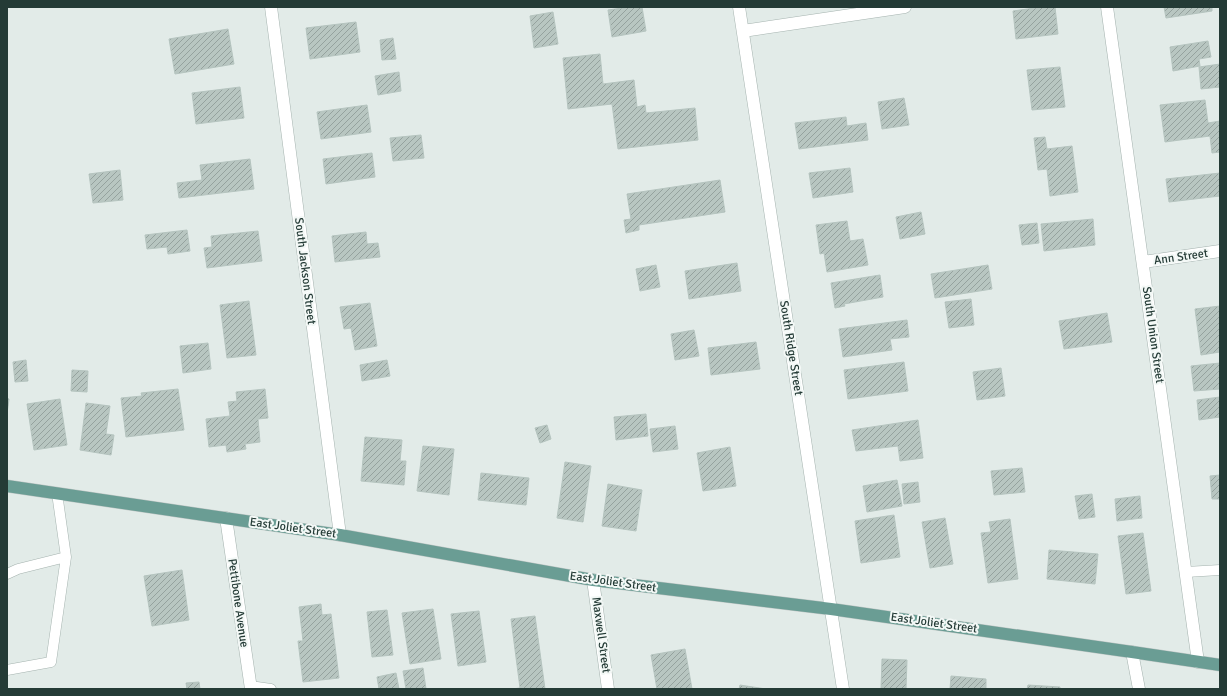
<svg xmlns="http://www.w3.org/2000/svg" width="1227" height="696" font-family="Signika,sans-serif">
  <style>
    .building { fill: url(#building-hatch); stroke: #b5c4bf }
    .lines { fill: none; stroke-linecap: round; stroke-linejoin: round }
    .lane-casing { stroke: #a5b3af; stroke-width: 11 }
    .street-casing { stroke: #a5b3af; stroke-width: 13 }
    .primary-casing { stroke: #c2c8c7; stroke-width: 13 }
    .lane { stroke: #fff; stroke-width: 10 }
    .street { stroke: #fff; stroke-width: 12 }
    .primary { stroke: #6a9d94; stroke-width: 12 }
    .labels { text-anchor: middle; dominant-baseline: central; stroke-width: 4; stroke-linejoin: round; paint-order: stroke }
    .street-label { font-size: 12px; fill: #243b36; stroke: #f3f8f6 }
  </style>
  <defs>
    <pattern id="building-hatch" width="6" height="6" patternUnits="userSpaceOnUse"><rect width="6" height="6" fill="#b8c6c1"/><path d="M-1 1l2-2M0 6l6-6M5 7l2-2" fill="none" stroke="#95a29e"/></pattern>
  </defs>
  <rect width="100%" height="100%" fill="#e2ebe8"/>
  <path class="building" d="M 629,7 L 642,7 L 646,31 L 612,37 L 608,10 Z
    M 1042,7 L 1055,7 L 1058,34 L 1016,39 L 1013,11 Z
    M 1164,7 L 1212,7 L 1212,11 L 1166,18 Z
    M 553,12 L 558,44 L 534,48 L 530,16 Z
    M 356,22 L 360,52 L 310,59 L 306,28 Z
    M 228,29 L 234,64 L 175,74 L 169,39 Z
    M 393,38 L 396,59 L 382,60 L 380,40 Z
    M 1208,41 L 1211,57 L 1199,59 L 1200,66 L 1173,71 L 1170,47 Z
    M 600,54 L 603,84 L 634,80 L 637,107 L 645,105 L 646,113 L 695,108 L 698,140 L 618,149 L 612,104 L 568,109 L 563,58 Z
    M 1220,64 L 1220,87 L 1201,89 L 1199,67 Z
    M 1060,67 L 1065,107 L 1032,110 L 1027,70 Z
    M 399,72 L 401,91 L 378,95 L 375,76 Z
    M 240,87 L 244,118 L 196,124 L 192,93 Z
    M 904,98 L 909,125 L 882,129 L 878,102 Z
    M 1205,100 L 1208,123 L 1220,121 L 1220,152 L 1212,153 L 1210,136 L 1165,142 L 1160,105 Z
    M 367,105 L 371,132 L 321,139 L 317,112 Z
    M 846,117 L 847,126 L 866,123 L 868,140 L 799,149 L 795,123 Z
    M 421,135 L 424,158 L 393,161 L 390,138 Z
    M 1045,137 L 1047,149 L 1072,146 L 1078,192 L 1050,196 L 1047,169 L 1038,170 L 1034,138 Z
    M 372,153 L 375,177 L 326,184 L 323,159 Z
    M 250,159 L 254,189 L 179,198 L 177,183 L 202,180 L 200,165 Z
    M 850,168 L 853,192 L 813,198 L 809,173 Z
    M 120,170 L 123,200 L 93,203 L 89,174 Z
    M 1220,173 L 1220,196 L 1169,202 L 1166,179 Z
    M 720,180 L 725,212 L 639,225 L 639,230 L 626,233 L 624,220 L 631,219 L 627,194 Z
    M 921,212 L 925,234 L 900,239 L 896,217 Z
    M 1093,219 L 1095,245 L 1044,251 L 1041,224 Z
    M 847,221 L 850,241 L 863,239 L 868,265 L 827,272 L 824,253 L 820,254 L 816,225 Z
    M 1037,223 L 1039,243 L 1022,245 L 1019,225 Z
    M 187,230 L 190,251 L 168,254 L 167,247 L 147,249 L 145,235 Z
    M 258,231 L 262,261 L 207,268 L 204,248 L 212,247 L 211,236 Z
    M 366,232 L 367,244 L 378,243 L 380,257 L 335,262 L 332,236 Z
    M 737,263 L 741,291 L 689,299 L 685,271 Z
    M 656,265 L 660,287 L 640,291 L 636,269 Z
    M 988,265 L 992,289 L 935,298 L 931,274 Z
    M 880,275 L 883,297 L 844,304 L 845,306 L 835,308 L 831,283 Z
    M 971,299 L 974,325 L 949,328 L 945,302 Z
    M 249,301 L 256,355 L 227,358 L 220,305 Z
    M 370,303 L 377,346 L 355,350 L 351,328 L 344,329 L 340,307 Z
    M 1220,306 L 1220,352 L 1201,355 L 1195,309 Z
    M 1107,313 L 1112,342 L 1064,349 L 1059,321 Z
    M 907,320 L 909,337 L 890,339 L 892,350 L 843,357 L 839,329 Z
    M 694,330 L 699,356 L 675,360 L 671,334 Z
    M 756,342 L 760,369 L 711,375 L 708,348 Z
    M 208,343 L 211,369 L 183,373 L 180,346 Z
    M 26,360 L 28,381 L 15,382 L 13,362 Z
    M 387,360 L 390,376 L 362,381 L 360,365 Z
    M 904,362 L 908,391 L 848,399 L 844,370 Z
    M 1220,363 L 1220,389 L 1194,391 L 1191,366 Z
    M 1001,368 L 1005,396 L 977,400 L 973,372 Z
    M 72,370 L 88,371 L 87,392 L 71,391 Z
    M 178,389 L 184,430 L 126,437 L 121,398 L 142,396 L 141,393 Z
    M 265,389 L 268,418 L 258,419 L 260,442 L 245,444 L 246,449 L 227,452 L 226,445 L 209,447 L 206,419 L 230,416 L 228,402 L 237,401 L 236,392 Z
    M 1220,397 L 1220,417 L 1199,420 L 1197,400 Z
    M 7,398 L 9,399 L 7,414 Z
    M 60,399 L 67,445 L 34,450 L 27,404 Z
    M 86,403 L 110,406 L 106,434 L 114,435 L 111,455 L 80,450 Z
    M 646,414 L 648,436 L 616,440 L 614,417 Z
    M 918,420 L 923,458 L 900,461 L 898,446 L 856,451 L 852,430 Z
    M 547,425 L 551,439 L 540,443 L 535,428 Z
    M 675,426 L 678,449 L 653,452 L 650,429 Z
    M 365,437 L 402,440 L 400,461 L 406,461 L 404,485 L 361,481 Z
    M 423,446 L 454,449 L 449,495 L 417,491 Z
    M 730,447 L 736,486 L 703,491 L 697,453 Z
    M 565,462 L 591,466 L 583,522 L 557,518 Z
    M 1022,468 L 1025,492 L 994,495 L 991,471 Z
    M 481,473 L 529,478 L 526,505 L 478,500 Z
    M 1220,475 L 1220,499 L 1212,499 L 1210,476 Z
    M 897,480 L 902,506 L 867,512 L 863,486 Z
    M 918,482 L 920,502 L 904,504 L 902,484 Z
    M 608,484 L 642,490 L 636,531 L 602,526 Z
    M 1092,494 L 1095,517 L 1079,519 L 1075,496 Z
    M 1140,496 L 1142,518 L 1117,521 L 1115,499 Z
    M 894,515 L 900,557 L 861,563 L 855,521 Z
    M 945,518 L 953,564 L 930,568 L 922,522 Z
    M 1010,519 L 1018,579 L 988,583 L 981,533 L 991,532 L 989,522 Z
    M 1143,533 L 1151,591 L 1126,594 L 1118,536 Z
    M 1049,550 L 1098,554 L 1095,584 L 1047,579 Z
    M 182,570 L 189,620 L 152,626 L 144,576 Z
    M 321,604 L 322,615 L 331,614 L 339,678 L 303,682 L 298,641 L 303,641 L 299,607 Z
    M 433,609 L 441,659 L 410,664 L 402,613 Z
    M 387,610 L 393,655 L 372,657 L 367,612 Z
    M 479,611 L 486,662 L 458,666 L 451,614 Z
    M 535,616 L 545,689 L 512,689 L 520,688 L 511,619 Z
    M 685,649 L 692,689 L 657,689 L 651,655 Z
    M 882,659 L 907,660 L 906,689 L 881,689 Z
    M 423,668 L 426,689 L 406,689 L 403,671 Z
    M 396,673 L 399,689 L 379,689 L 377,677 Z
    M 951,676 L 986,679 L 986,689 L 950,689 Z
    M 199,682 L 200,689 L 187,689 L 186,683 Z
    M 740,685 L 766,689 L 739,689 Z
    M 1028,685 L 1060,687 L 1060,689 L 1027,689 Z"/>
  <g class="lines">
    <defs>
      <path id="lane" d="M 1186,572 L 1220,570
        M 7,574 L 18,569 L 66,557
        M 7,670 L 51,662 L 66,557 L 57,493
        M 250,686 L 271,689"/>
      <path id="street" d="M 271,7 L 340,535
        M 739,7 L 843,689
        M 1107,7 L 1198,662
        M 743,31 L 905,7
        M 1143,262 L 1220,251
        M 226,518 L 251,689
        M 593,580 L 608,689
        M 1132,652 L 1139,689"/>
      <path id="primary" d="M 7,486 L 340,535 L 593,580 L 831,609 L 1132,652 L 1220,665"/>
    </defs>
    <use href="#lane" class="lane-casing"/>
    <use href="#street" class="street-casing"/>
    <use href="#primary" class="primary-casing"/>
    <use href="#lane" class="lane"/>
    <use href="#street" class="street"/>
    <use href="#primary" class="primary"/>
  </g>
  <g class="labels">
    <g class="street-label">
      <text transform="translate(1181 257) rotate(-8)">Ann Street</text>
      <text transform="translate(305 271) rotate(83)">South Jackson Street</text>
      <text transform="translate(1153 335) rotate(82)">South Union Street</text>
      <text transform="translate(791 348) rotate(81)">South Ridge Street</text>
      <text transform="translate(293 528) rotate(8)">East Joliet Street</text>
      <text transform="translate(613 582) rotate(8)">East Joliet Street</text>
      <text transform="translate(238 603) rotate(82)">Pettibone Avenue</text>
      <text transform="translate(934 623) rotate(8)">East Joliet Street</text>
      <text transform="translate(601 635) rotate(82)">Maxwell Street</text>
    </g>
  </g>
  <rect width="1227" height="696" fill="none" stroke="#243b36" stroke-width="16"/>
</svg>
